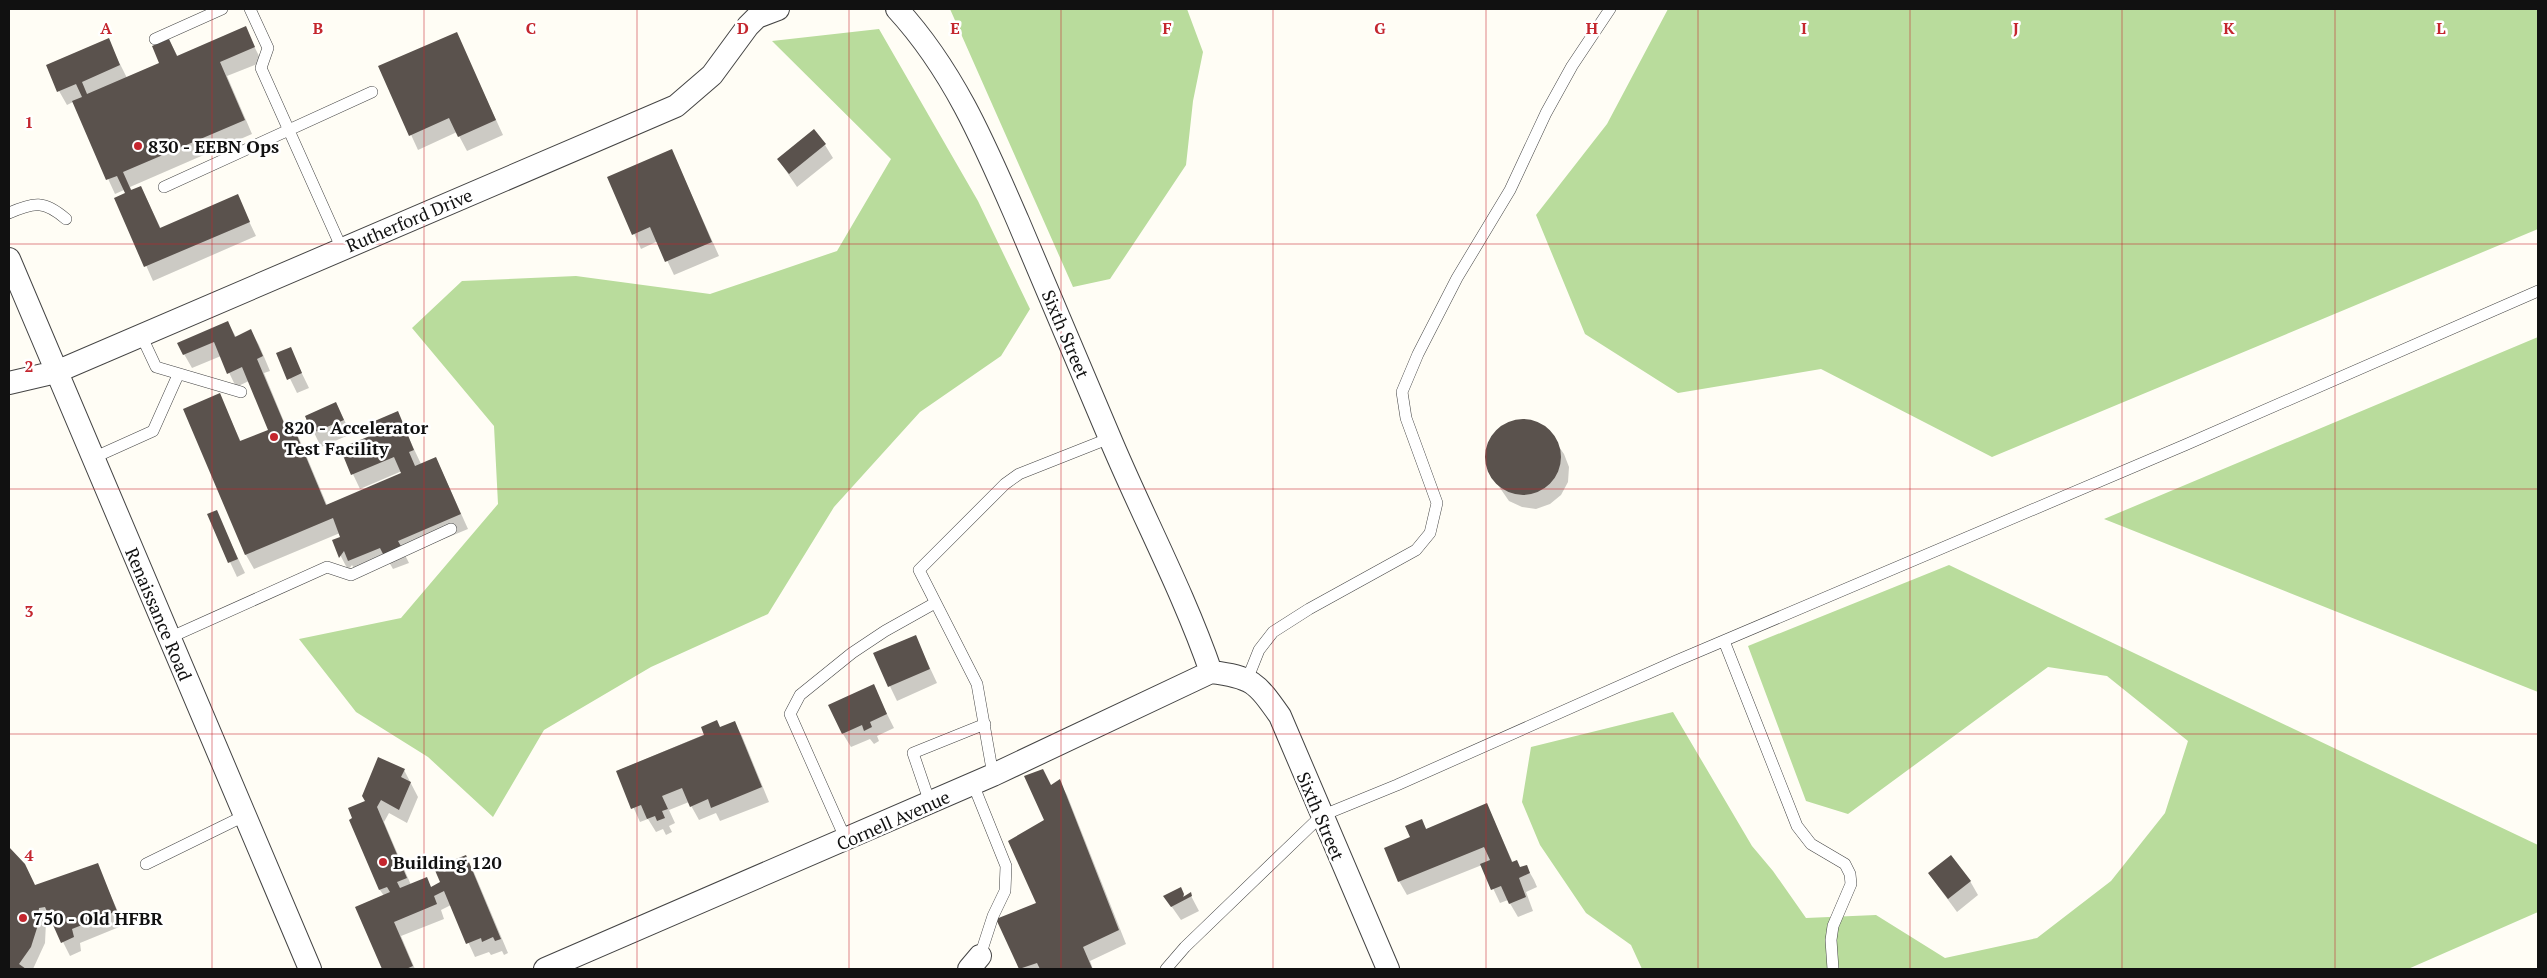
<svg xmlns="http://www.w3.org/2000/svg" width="2547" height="978" font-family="'PT Serif',serif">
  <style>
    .forest { fill: #b9dc9c }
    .shadow { fill: #0003 }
    .building { fill: #5a524d }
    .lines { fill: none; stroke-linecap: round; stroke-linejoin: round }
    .lane-casing { stroke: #444; stroke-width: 12 }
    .street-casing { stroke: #444; stroke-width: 24 }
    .lane { stroke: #fff; stroke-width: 11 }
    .street { stroke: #fff; stroke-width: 22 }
    .grid { fill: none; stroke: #c4262e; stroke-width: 1; stroke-opacity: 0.55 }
    .poi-dot { fill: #c4262e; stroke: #fff; stroke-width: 2 }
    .labels { text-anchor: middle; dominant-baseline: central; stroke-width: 5; stroke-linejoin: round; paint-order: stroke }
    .poi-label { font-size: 18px; font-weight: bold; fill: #111; stroke: #fff; text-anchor: start }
    .street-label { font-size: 18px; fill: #111; stroke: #fff }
    .grid-label { font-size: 16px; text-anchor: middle; font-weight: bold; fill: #c4262e; stroke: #fff; stroke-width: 5; stroke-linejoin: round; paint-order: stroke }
  </style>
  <rect width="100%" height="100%" fill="#fffdf5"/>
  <path class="forest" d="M 950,9 L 1187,9 L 1203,52 L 1193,101 L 1186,165 L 1110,279 L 1073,287 Z
    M 1668,9 L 2538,9 L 2538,229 L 1992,457 L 1821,369 L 1678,393 L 1585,334 L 1536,215 L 1607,124 Z
    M 879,29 L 978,201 L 1030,309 L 1001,356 L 920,412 L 834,507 L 768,614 L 651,667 L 544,730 L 493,817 L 428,757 L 356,712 L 299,639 L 401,618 L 498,504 L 494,426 L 412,328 L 462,281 L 576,276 L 710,294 L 837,251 L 891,159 L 772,41 Z
    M 2538,337 L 2538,692 L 2104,519 Z
    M 1949,565 L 2538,845 L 2538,912 L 2408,969 L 1642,969 L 1631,945 L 1586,913 L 1540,845 L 1522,802 L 1531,747 L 1673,712 L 1752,846 L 1773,871 L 1806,918 L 1876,915 L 1945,958 L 2037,938 L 2111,881 L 2165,813 L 2188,741 L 2107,676 L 2048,667 L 1848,814 L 1806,801 L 1748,646 Z"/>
  <path class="shadow" d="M 245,28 L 262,62 L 227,76 L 252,134 L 130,187 L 132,191 L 141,187 L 161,229 L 237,196 L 256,236 L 153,281 L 116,198 L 126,194 L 124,190 L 115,194 L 73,102 L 67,105 L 59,91 L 108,40 L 127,78 L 161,64 L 169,40 L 178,57 Z
    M 456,33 L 503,135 L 467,151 L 457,132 L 418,150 L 380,67 Z
    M 825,145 L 833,158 L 797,187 L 778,159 Z
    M 672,151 L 719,256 L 674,275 L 658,241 L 641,249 L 609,178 Z
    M 228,323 L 236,337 L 251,331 L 259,345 L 270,371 L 264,373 L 285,424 L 290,422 L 298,436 L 327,505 L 403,474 L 402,471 L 360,489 L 341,449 L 376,434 L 397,413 L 421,464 L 436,458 L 468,529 L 405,555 L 409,563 L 393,569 L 389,562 L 358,575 L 352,565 L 348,570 L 333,541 L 342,537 L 340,533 L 254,569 L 246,555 L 185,410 L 219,395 L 241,442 L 270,430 L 249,381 L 236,387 L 221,356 L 192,368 L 184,354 Z
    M 290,349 L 309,388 L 297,393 L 278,354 Z
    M 336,403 L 351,434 L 321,447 L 306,416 Z
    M 1519,420 L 1533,421 L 1546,428 L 1564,454 L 1569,467 L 1568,482 L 1561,495 L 1550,504 L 1536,509 L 1522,507 L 1509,501 L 1491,475 L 1487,461 L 1488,447 L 1494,434 L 1505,425 Z
    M 216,512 L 245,573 L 237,577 L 208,515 Z
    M 915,636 L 937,683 L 897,701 L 874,653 Z
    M 873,686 L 894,728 L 877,736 L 879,741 L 874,744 L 870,739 L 851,747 L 843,734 Z
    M 734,722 L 742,736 L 769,802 L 720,821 L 716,813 L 699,820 L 689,802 L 669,810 L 675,823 L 669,826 L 672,832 L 666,835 L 663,829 L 656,832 L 648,819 L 640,822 L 617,771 Z
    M 404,770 L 418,797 L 407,823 L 389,813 L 384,822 L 411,885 L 426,878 L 431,888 L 442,883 L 465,857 L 473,870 L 508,953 L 504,955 L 502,951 L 491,955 L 489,952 L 475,957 L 451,905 L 441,910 L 444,919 L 401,936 L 415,969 L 383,969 L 357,908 L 384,896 L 380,890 L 366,802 Z
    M 1059,781 L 1067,795 L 1126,944 L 1090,961 L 1093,969 L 1020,969 L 998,920 L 1038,903 L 1045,821 L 1051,786 Z
    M 1487,805 L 1513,863 L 1521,868 L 1526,866 L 1534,880 L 1537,887 L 1526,892 L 1533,911 L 1518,917 L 1508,900 L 1500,903 L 1482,865 L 1407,895 L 1399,881 L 1412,838 L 1421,820 L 1427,830 Z
    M 9,849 L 24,865 L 35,886 L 97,865 L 124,925 L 80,943 L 81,951 L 70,956 L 52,920 L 46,922 L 45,943 L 33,969 L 9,969 Z
    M 1929,874 L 1970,881 L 1978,895 L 1957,912 Z
    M 1180,889 L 1185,897 L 1190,894 L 1199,911 L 1181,920 L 1165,897 Z"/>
  <path class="building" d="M 246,26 L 255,47 L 220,62 L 245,120 L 123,172 L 131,190 L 141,186 L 160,228 L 238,194 L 250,222 L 144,267 L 114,198 L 125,193 L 117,176 L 106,180 L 72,101 L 82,97 L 76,84 L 57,92 L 46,65 L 109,38 L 120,65 L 82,82 L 87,94 L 159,63 L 152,46 L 169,39 L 177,56 Z
    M 457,32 L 496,120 L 458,137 L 449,118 L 409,136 L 378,66 Z
    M 814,129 L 826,144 L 789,174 L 777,159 Z
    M 672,149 L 712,242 L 665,262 L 650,227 L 632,235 L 607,177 Z
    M 228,321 L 235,337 L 251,329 L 263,356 L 257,359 L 284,423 L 291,421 L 326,505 L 401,473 L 394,457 L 351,475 L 340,448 L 375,434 L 370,423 L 398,411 L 414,450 L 409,452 L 415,466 L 436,457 L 461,514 L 398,541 L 402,548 L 384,556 L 380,548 L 348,561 L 344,551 L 339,558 L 332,540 L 340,537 L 333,518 L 245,555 L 183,409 L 220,393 L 240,441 L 268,430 L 242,367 L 227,374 L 214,342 L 183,355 L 177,343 Z
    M 291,347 L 302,373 L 287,380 L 276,353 Z
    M 336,402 L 344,420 L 312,433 L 305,416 Z
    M1485 457a38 38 0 1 1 76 0a38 38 0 1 1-76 0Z
    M 217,510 L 238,559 L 228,563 L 207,514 Z
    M 916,635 L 930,669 L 888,687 L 873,653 Z
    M 874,684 L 887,714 L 870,722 L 872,727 L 864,731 L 862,725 L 842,734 L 828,705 Z
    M 717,720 L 720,727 L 735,721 L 762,787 L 711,808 L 708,799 L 690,807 L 682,788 L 662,796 L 668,809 L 662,811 L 665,818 L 657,821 L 655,816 L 647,819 L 641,805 L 631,809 L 616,771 L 704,735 L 701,727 Z
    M 378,757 L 405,769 L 401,777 L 411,782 L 399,810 L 381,800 L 377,807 L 407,878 L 397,882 L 400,888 L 427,877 L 431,887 L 440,882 L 434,868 L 466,855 L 501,939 L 495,941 L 493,937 L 482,942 L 481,938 L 466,944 L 444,891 L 434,896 L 437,904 L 394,922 L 413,966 L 406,969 L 382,969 L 355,907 L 390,892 L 387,887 L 379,890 L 349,820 L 352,818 L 348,808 L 365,801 L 362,796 Z
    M 1043,769 L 1051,785 L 1060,779 L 1119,930 L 1083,947 L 1092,968 L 1089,969 L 1040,969 L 1037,963 L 1019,969 L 996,919 L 1036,903 L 1008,841 L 1044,820 L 1024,776 Z
    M 1487,803 L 1512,862 L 1517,860 L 1520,867 L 1527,865 L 1530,873 L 1519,878 L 1526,897 L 1509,904 L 1501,886 L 1491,890 L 1480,864 L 1490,860 L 1484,847 L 1398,882 L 1384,848 L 1410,837 L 1405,826 L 1422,819 L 1426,829 Z
    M 9,847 L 25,864 L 35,885 L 98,863 L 117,911 L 72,929 L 74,937 L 61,943 L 45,907 L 39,908 L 37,928 L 31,947 L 19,964 L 26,969 L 9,969 Z
    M 1951,855 L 1971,881 L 1948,899 L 1928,873 Z
    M 1181,887 L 1184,894 L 1183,897 L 1191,892 L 1192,896 L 1171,907 L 1163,896 Z"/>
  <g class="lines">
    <defs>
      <path id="lane" d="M 250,9 L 268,48 L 261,68 L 342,249
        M 155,39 L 222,9
        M 164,187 L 372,92
        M 9,213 C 34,202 44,200 66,219
        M 141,335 L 156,367 L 241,392
        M 93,458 L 153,431 L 178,375
        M 169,638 L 327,567 L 351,575 L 451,529
        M 1724,641 L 1797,826 L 1811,844 L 1845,864 L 1850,874 L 1851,884 L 1833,926 L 1831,940 L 1833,969
        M 1247,680 L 1259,650 L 1273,632 L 1309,609 L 1416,550 L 1430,533 L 1437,503 L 1406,418 L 1402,392 L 1418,354 L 1457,278 L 1510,190 L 1546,113 L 1572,66 L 1610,9
        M 993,775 L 977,684 L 919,570 L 1005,484 L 1019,474 L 1110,438
        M 973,784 L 1006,866 L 1005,891 L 993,916 L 980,956
        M 930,803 L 913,753 L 985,724
        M 846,840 L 790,714 L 800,695 L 852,653 L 885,631 L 935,603
        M 146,864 L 244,816
        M 1166,969 L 1185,947 L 1321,816 L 1397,785 L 1676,661 L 2185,445 L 2538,291"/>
      <path id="street" d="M 897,9 C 954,71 985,145 1018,221 C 1049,293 1079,365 1109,436 C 1142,515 1183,591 1211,672
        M 9,259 L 310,969
        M 9,383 L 56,372 L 676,106 L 712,75 L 748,26 L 757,17 L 778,9
        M 545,969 L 993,775 L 1211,672 C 1252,677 1256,682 1280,716 L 1388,969
        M 969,969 L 980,956"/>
    </defs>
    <use href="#lane" class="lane-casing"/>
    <use href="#street" class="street-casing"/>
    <use href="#lane" class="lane"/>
    <use href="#street" class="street"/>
  </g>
  <path class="grid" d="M 212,9 L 212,969M 424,9 L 424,969M 637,9 L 637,969M 849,9 L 849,969M 1061,9 L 1061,969M 1273,9 L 1273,969M 1486,9 L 1486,969M 1698,9 L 1698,969M 1910,9 L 1910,969M 2122,9 L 2122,969M 2335,9 L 2335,969M 9,244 L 2538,244M 9,489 L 2538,489M 9,734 L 2538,734"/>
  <g class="poi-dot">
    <circle cx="138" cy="146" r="5"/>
    <circle cx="274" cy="437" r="5"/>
    <circle cx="383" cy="862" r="5"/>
    <circle cx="23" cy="918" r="5"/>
  </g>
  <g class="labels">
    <g class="poi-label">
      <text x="148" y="146">830 - EEBN Ops</text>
      <text x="284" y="427">820 - Accelerator<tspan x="284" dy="21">Test Facility</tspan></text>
      <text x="393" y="862">Building 120</text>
      <text x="33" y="918">750 - Old HFBR</text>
    </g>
    <g class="street-label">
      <text transform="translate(409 220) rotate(-23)">Rutherford Drive</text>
      <text transform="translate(1066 334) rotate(67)">Sixth Street</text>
      <text transform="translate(159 614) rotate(67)">Renaissance Road</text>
      <text transform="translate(1321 816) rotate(67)">Sixth Street</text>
      <text transform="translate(893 820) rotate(-24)">Cornell Avenue</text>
    </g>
  </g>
  <g class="grid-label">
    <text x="106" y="34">A</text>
    <text x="318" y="34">B</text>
    <text x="531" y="34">C</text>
    <text x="743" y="34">D</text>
    <text x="955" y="34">E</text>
    <text x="1167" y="34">F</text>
    <text x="1380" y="34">G</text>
    <text x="1592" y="34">H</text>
    <text x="1804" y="34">I</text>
    <text x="2016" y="34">J</text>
    <text x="2229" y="34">K</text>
    <text x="2441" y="34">L</text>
    <text x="29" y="128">1</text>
    <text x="29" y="372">2</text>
    <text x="29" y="617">3</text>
    <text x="29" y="861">4</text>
  </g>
  <rect width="2547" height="978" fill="none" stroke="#111111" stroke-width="20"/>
</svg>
